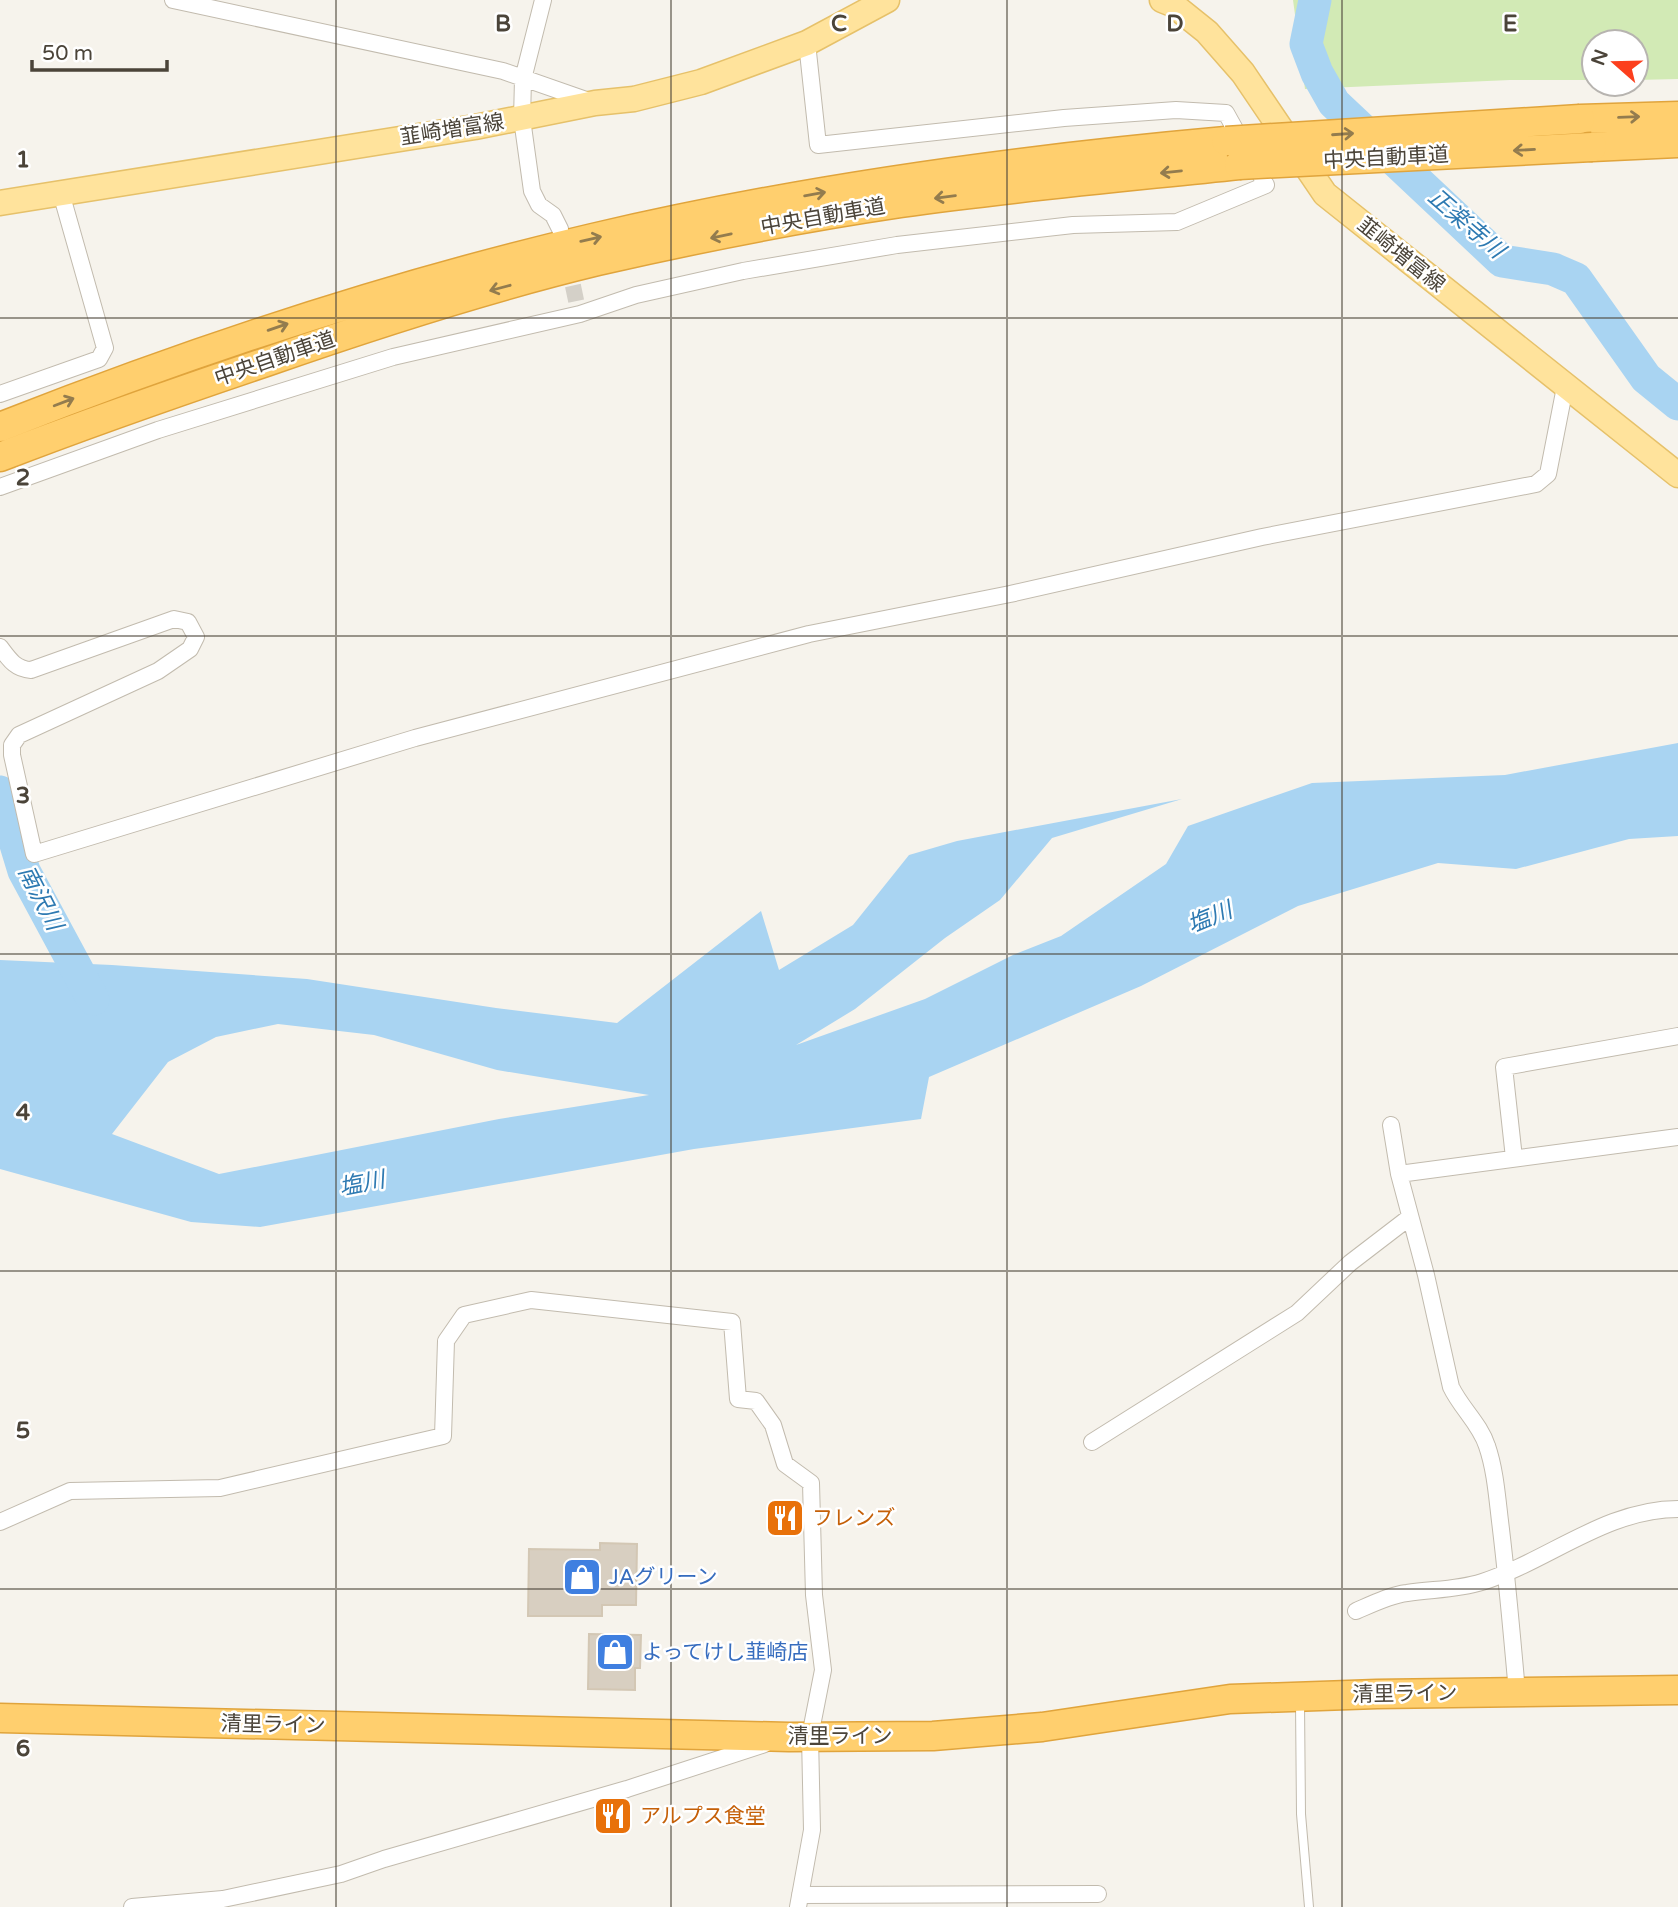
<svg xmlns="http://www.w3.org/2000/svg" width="1678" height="1907" font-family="'Varela Round','Noto Sans JP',sans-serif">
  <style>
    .green { fill: #d2eab5 }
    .water { fill: #a9d4f2; fill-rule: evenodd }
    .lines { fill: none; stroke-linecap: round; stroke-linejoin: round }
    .river { stroke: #a9d4f2; stroke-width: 33 }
    .building { fill: #d8cfc1; stroke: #d3c7b4; stroke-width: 2 }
    .street-tunnel { stroke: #d4d0c8; stroke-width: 16; stroke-dasharray: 16 8; stroke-linecap: butt }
    .lane-casing { stroke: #c2bbae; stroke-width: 10 }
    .street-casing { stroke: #c2bbae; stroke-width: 18 }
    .primary-casing { stroke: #e6c16a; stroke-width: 27 }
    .highway-casing { stroke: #e0a43c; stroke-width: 31 }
    .lane { stroke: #fff; stroke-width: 8 }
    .street { stroke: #fff; stroke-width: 16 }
    .primary { stroke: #ffe39c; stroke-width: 24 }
    .highway { stroke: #ffcf6e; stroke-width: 28 }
    .highway-bridge-casing { stroke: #e0a43c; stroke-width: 31; stroke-linecap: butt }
    .highway-bridge { stroke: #ffcf6e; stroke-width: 28 }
    .oneway { stroke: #937c4e }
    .grid { fill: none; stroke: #4b4439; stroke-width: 2; stroke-opacity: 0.55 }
    .labels { text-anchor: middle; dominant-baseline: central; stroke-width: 5; stroke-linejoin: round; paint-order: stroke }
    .street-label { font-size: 21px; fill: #4b4439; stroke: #fff }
    .food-label { font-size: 21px; fill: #c56008; stroke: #fff; text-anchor: start }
    .shop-label { font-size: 21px; fill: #366cbe; stroke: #fff; text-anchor: start }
    .water-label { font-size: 23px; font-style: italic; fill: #2e7ab2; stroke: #fff }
    .grid-label { font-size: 23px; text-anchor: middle; font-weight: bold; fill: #4b4439; stroke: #fff; stroke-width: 5; stroke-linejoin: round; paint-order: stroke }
  </style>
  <rect width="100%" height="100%" fill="#f6f3ec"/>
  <path class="green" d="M 1293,0 L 1678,0 L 1678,79 L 1636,80 L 1636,42 L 1594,42 L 1594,80 L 1510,80 L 1305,89 Z"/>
  <path class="water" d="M 1678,743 L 1678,836 L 1629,839 L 1516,869 L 1438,863 L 1298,906 L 1141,986 L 929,1077 L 921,1119 L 694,1149 L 260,1227 L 191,1222 L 0,1169 L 0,960 L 112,965 L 307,979 L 496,1008 L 617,1023 L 761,911 L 779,970 L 853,925 L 909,855 L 957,841 L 1182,799 L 1052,838 L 1000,900 L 945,938 L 855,1009 L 796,1045 L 925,999 L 1013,955 L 1061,936 L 1166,864 L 1188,826 L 1312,783 L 1505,775 ZM 278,1024 L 374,1035 L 497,1070 L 649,1095 L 499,1119 L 219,1174 L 112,1134 L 168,1062 L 216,1037 Z"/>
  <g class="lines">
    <path class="river" d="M 1315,0 L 1306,44 L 1317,73 L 1334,103 L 1502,261 L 1553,269 L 1576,279 L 1646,378 L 1678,404
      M 0,792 L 24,871 L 93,999"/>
  </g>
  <path class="building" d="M 600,1543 L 637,1544 L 636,1605 L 602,1605 L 602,1616 L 528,1616 L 529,1549 L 600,1550 Z
    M 589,1634 L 641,1635 L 640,1668 L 635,1668 L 635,1690 L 588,1689 Z"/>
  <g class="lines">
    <path class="street-tunnel" d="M 568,262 L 577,305"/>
    <defs>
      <path id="lane" d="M 1300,1703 L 1301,1814 L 1309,1907"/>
      <path id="street" d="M 173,0 L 503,71 L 589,101
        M 543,0 L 523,79 L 522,119 L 532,191 L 539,205 L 553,215 L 560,229
        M 0,394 L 99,359 L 105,348 L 61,193
        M 0,487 L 158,430 L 393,357 L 580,314 L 636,295 L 743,271 L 897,245 L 1073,225 L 1177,222 L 1266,185 L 1226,113 L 1176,110 L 1064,118 L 818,145 L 807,43
        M 0,647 C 9,659 15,669 31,670 L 174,619 L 188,622 L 196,637 L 190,649 L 158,671 L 19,735 L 12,745 L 12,755 L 34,854 L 415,738 L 809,634 L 1010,594 L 1262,537 L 1536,484 L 1548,474 L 1565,387
        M 1391,1125 L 1399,1174 L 1426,1275 L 1451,1387 C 1461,1408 1480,1424 1487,1446 C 1495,1469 1497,1496 1500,1521 C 1507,1578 1512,1635 1517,1692
        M 1514,1158 L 1504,1067 L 1678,1036
        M 1399,1174 L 1678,1137
        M 1092,1442 L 1297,1313 L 1350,1263 L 1410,1217
        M 0,1522 L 70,1491 L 220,1488 L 443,1436 L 446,1341 L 464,1315 L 531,1300 L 732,1322 L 738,1399 L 756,1401 L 773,1425 L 785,1464 L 811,1483 L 814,1595 L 823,1670 L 810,1736 L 812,1830 L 798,1907
        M 1356,1611 C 1372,1604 1390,1595 1407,1593 C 1433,1589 1457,1590 1482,1582 C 1548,1561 1606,1509 1678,1509
        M 800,1895 L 1098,1894
        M 132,1907 L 223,1899 L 341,1874 L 384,1859 L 627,1789 L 765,1744"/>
      <path id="primary" d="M 1162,0 L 1172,4 L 1207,32 L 1243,73 L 1325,194 L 1678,475
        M 0,203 L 475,127 L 595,103 L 634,99 L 701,82 L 807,43 L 887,0"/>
      <path id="highway" d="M 1580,119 L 1678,116
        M 1592,147 L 1678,143
        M 0,427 C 193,351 391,285 593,238 C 801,189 1014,160 1226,141
        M 0,457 C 88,423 177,392 266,362 C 375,324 486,288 598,261 C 698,238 800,218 901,203 C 1013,187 1126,177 1239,165
        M 0,1718 L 789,1737 L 933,1736 L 1042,1727 L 1230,1699 L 1377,1694 L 1678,1690"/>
    </defs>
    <use href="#lane" class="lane-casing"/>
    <use href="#street" class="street-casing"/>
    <use href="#primary" class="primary-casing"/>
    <use href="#highway" class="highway-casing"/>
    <use href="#lane" class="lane"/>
    <use href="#street" class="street"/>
    <use href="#primary" class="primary"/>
    <use href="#highway" class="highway"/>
    <defs>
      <path id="highway-bridge" d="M 1226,141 L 1580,119
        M 1239,165 L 1592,147"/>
    </defs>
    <use href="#highway-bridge" class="highway-bridge-casing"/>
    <use href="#highway-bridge" class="highway-bridge"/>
  </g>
  <defs><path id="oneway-shaft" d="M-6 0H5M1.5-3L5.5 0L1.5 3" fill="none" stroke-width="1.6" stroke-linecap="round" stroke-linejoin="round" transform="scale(1.75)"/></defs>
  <g class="oneway">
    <use href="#oneway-shaft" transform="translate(1629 117) rotate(-2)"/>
    <use href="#oneway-shaft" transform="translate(1343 134) rotate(-4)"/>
    <use href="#oneway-shaft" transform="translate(1524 150) rotate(177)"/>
    <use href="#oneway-shaft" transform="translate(1171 172) rotate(174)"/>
    <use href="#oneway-shaft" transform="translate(815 194) rotate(-10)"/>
    <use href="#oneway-shaft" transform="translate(945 197) rotate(173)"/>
    <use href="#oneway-shaft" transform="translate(721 236) rotate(168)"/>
    <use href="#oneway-shaft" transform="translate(591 239) rotate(-13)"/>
    <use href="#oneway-shaft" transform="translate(500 288) rotate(165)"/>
    <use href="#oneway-shaft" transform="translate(278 327) rotate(-19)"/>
    <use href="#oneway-shaft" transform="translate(64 402) rotate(-21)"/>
  </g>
  <path class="grid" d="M 336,0 L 336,1907M 671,0 L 671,1907M 1007,0 L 1007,1907M 1342,0 L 1342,1907M 0,318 L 1678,318M 0,636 L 1678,636M 0,954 L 1678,954M 0,1271 L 1678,1271M 0,1589 L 1678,1589"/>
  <defs>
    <symbol id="restaurant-square" viewBox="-11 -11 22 22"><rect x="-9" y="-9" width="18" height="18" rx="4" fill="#e8710a" stroke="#fff"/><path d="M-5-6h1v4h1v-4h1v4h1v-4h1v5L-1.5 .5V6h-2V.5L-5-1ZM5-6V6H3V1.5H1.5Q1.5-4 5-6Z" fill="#fff"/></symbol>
    <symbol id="shop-square" viewBox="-11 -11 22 22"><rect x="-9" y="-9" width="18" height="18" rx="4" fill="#3f7fe0" stroke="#fff"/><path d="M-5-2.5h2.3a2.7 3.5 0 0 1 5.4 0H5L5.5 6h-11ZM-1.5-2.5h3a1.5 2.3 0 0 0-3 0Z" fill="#fff"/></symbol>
  </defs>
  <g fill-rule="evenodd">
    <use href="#restaurant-square" x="763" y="1496" width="44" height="44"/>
    <use href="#shop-square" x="560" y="1555" width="44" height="44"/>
    <use href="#shop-square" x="593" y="1630" width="44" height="44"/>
    <use href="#restaurant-square" x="591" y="1794" width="44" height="44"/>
  </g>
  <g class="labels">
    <g class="street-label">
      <text transform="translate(452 130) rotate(-9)">韮崎増富線</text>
      <text transform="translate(1386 158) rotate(-3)">中央自動車道</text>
      <text transform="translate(823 217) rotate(-10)">中央自動車道</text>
      <text transform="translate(1401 255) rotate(39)">韮崎増富線</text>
      <text transform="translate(275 359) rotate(-19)">中央自動車道</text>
      <text transform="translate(1405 1694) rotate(-1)">清里ライン</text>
      <text transform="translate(273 1725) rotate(1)">清里ライン</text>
      <text x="840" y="1736">清里ライン</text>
    </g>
    <g class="food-label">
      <text x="812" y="1518">フレンズ</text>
      <text x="640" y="1816">アルプス食堂</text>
    </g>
    <g class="shop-label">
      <text x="609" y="1577">JAグリーン</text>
      <text x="642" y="1652">よってけし韮崎店</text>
    </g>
    <g class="water-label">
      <text transform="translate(1466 224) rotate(41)">正楽寺川</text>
      <text transform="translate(40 898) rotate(63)">南沢川</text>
      <text transform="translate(1210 918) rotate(-22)">塩川</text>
      <text transform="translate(362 1184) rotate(-11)">塩川</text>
    </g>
  </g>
  <g class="grid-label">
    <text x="503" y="31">B</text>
    <text x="839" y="31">C</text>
    <text x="1175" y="31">D</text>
    <text x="1510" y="31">E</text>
    <text x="23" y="167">1</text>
    <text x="23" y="485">2</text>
    <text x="23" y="803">3</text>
    <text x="23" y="1120">4</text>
    <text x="23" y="1438">5</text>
    <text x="23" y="1756">6</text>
  </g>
  <g transform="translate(1615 63) rotate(290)"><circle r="33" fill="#ffffff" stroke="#b7b4b0" stroke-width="2"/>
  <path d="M0-5L12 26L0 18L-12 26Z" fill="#fc3f1d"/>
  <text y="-10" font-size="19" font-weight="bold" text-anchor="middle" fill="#4b4439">N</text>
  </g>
  <path d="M32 60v10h135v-10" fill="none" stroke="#4b4439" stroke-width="3.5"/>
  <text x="42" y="60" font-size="21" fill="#4b4439" stroke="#ffffff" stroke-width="5" paint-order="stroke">50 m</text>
</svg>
